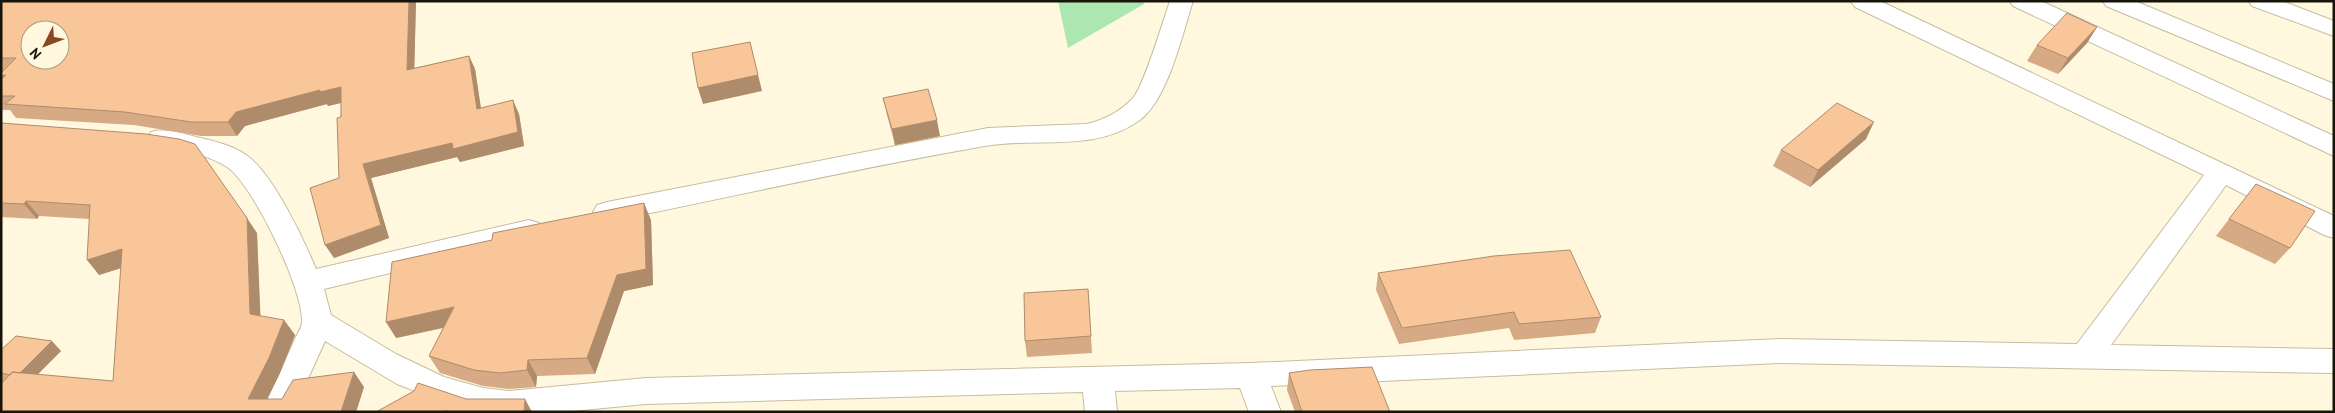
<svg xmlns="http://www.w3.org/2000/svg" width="2335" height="413" font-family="'PT Sans',sans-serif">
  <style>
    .green { fill: #ace7b2 }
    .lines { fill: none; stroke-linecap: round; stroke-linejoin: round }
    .minor-casing { stroke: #c6bd9f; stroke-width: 2 }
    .minor { fill: #fff; fill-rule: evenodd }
    .wall { fill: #d6aa84 }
    .shaded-wall { fill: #ae8b6b }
    .building { fill: #f9c699; stroke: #ae8b6b; fill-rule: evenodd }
  </style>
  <rect width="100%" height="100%" fill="#fff8de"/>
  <path class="green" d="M 1058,1 L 1143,1 L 1144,4 L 1068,48 Z"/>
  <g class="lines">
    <defs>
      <path id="minor" d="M 1170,1 L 1193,1 C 1182,35 1168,99 1140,120 C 1095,153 1037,137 985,146 C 859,168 733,196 607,222 L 597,219 L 593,212 L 597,205 L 607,202 L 988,128 L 1087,124 C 1104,120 1121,111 1133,98 C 1144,86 1163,21 1170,1 Z
        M 1880,1 L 2334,216 L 2334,238 L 2324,235 L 2226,185 L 2111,345 L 2334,349 L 2334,373 L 1780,363 L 1271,386 L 1281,412 L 1249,412 L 1240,388 L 1115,391 L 1117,412 L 1085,412 L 1083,392 L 646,404 L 561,412 L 475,412 L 446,403 L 397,384 L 325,341 L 293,412 L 261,412 C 273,388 284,364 295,339 C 297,334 302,328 302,322 C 304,291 253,184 227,167 C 204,152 176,151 151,144 L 147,138 L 151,132 C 165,128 181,133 196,137 C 213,141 232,145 246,155 C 272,172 304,240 316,269 L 529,220 L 539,223 L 543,230 L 539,237 L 324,289 L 331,315 L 396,354 L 444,377 L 483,388 L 509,391 L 646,378 L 1251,363 L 1780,339 L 2077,344 L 2204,175 L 1855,7 L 1851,2 Z
        M 2010,1 L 2041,1 L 2334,136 L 2334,156 L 2013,6 Z
        M 2103,1 L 2135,1 L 2334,84 L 2334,101 L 2106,6 Z
        M 2249,1 L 2282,1 L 2334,21 L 2334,36 L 2252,6 Z"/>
    </defs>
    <use href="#minor" class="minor-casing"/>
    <use href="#minor" class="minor"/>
  </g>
  <path class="wall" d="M 1,1 L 416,1 L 414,68 L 469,56 L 475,69 L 481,108 L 519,114 L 524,146 L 460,162 L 457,157 L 371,178 L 389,238 L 334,258 L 339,178 L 341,103 L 328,106 L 327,104 L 245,126 L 237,136 L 201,136 L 134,125 L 16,118 L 10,110 L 1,110 L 1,80 L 2,80 L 1,73 L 3,71 L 1,71 Z
    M 2097,27 L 2087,43 L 2058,74 L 2027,61 L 2037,45 Z
    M 883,98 L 940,136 L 895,145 L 887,115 Z
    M 1,123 L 257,233 L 260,316 L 284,320 L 295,335 L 280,373 L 267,399 L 282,399 L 364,387 L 356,412 L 1,412 L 3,382 L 1,382 L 1,350 L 61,351 L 37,375 L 113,381 L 121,268 L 99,275 L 89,219 L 39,216 L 37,219 L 1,217 Z
    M 1866,139 L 1810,187 L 1773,166 L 1781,150 Z
    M 2256,184 L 2290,248 L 2275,264 L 2216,236 Z
    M 651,220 L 653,285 L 624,291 L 595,374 L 537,376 L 536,387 L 509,389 L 483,386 L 440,373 L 429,356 L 444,328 L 396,338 Z
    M 1378,273 L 1601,317 L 1595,333 L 1514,340 L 1509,328 L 1399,344 L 1376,290 Z
    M 1088,289 L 1092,353 L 1027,357 L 1025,341 Z
    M 1289,373 L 1390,412 L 1295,412 L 1287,390 Z"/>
  <path class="shaded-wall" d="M 409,1 L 416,1 L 414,84 L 407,70 Z
    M 2097,27 L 2087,43 L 2058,74 L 2068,58 Z
    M 750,42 L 762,91 L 703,104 L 698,88 Z
    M 469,56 L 475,69 L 483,123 L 477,109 Z
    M 341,87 L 349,101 L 328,106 L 327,104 L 245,126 L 237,136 L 228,122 L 236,112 L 320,90 Z
    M 513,100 L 519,114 L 524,146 L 460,162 L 457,157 L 371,178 L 389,238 L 334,258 L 325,245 L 363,164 Z
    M 937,120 L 940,136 L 895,145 L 892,129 Z
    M 1874,122 L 1866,139 L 1810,187 L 1818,170 Z
    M 26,201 L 39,216 L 37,219 L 24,204 Z
    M 644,203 L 651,220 L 653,285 L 624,291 L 595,374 L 587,358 L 617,275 Z
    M 247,218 L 257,233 L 261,329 L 250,314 Z
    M 122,249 L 134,264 L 99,275 L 87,260 Z
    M 454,307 L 464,323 L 396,338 L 386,322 Z
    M 284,320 L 295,335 L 280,373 L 261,412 L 248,399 Z
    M 52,341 L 61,351 L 27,385 L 17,376 Z
    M 528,360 L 537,376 L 536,387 L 527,370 Z
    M 354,372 L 364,387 L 356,412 L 341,412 Z
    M 525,399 L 532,412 L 524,412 Z"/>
  <path class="building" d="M 1,1 L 409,1 L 407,70 L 469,56 L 477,109 L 513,100 L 518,132 L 453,149 L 452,143 L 363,164 L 381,225 L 325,245 L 310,188 L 339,178 L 337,118 L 341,117 L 341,87 L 320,92 L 320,90 L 236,112 L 228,122 L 191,122 L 125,112 L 5,104 L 15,96 L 1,96 L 1,80 L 6,75 L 1,76 L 1,73 L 16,58 L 1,58 ZM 30,30 L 60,30 L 60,60 L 30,60 Z
    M 2067,13 L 2097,27 L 2068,58 L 2037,45 Z
    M 750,42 L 758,75 L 698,88 L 692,53 Z
    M 928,89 L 937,120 L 892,129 L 883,98 Z
    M 1837,103 L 1874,122 L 1818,170 L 1781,150 Z
    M 1,123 L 146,134 L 179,139 L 195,144 L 247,218 L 250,314 L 284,320 L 269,358 L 248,399 L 282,399 L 293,380 L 354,372 L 341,412 L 1,412 L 1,384 L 12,372 L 113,381 L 122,249 L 87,260 L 90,205 L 26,201 L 24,204 L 1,203 Z
    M 2256,184 L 2315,211 L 2290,248 L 2229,219 Z
    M 644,203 L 646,269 L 617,275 L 587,358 L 528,360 L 527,370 L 500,373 L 474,370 L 429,356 L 454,307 L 386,322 L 392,262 L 492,240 L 493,233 Z
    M 1570,250 L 1601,317 L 1519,324 L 1514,312 L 1402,328 L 1378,273 L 1494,256 Z
    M 1088,289 L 1091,336 L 1025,341 L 1024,293 Z
    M 16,336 L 52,341 L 20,373 L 12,372 L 10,375 L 1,373 L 1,350 Z
    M 1372,367 L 1390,412 L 1302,412 L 1289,373 L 1310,370 Z
    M 418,383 L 466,399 L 525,399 L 524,412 L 446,412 L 446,410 L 444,412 L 376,412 L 414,391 Z"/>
  <rect width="2335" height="413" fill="none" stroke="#171409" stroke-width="5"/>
  <g transform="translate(45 45) rotate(228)"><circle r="24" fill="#fff8de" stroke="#a29d89"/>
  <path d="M0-4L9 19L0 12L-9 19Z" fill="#8a461c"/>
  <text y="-8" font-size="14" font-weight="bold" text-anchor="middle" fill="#171409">N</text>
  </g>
</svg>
